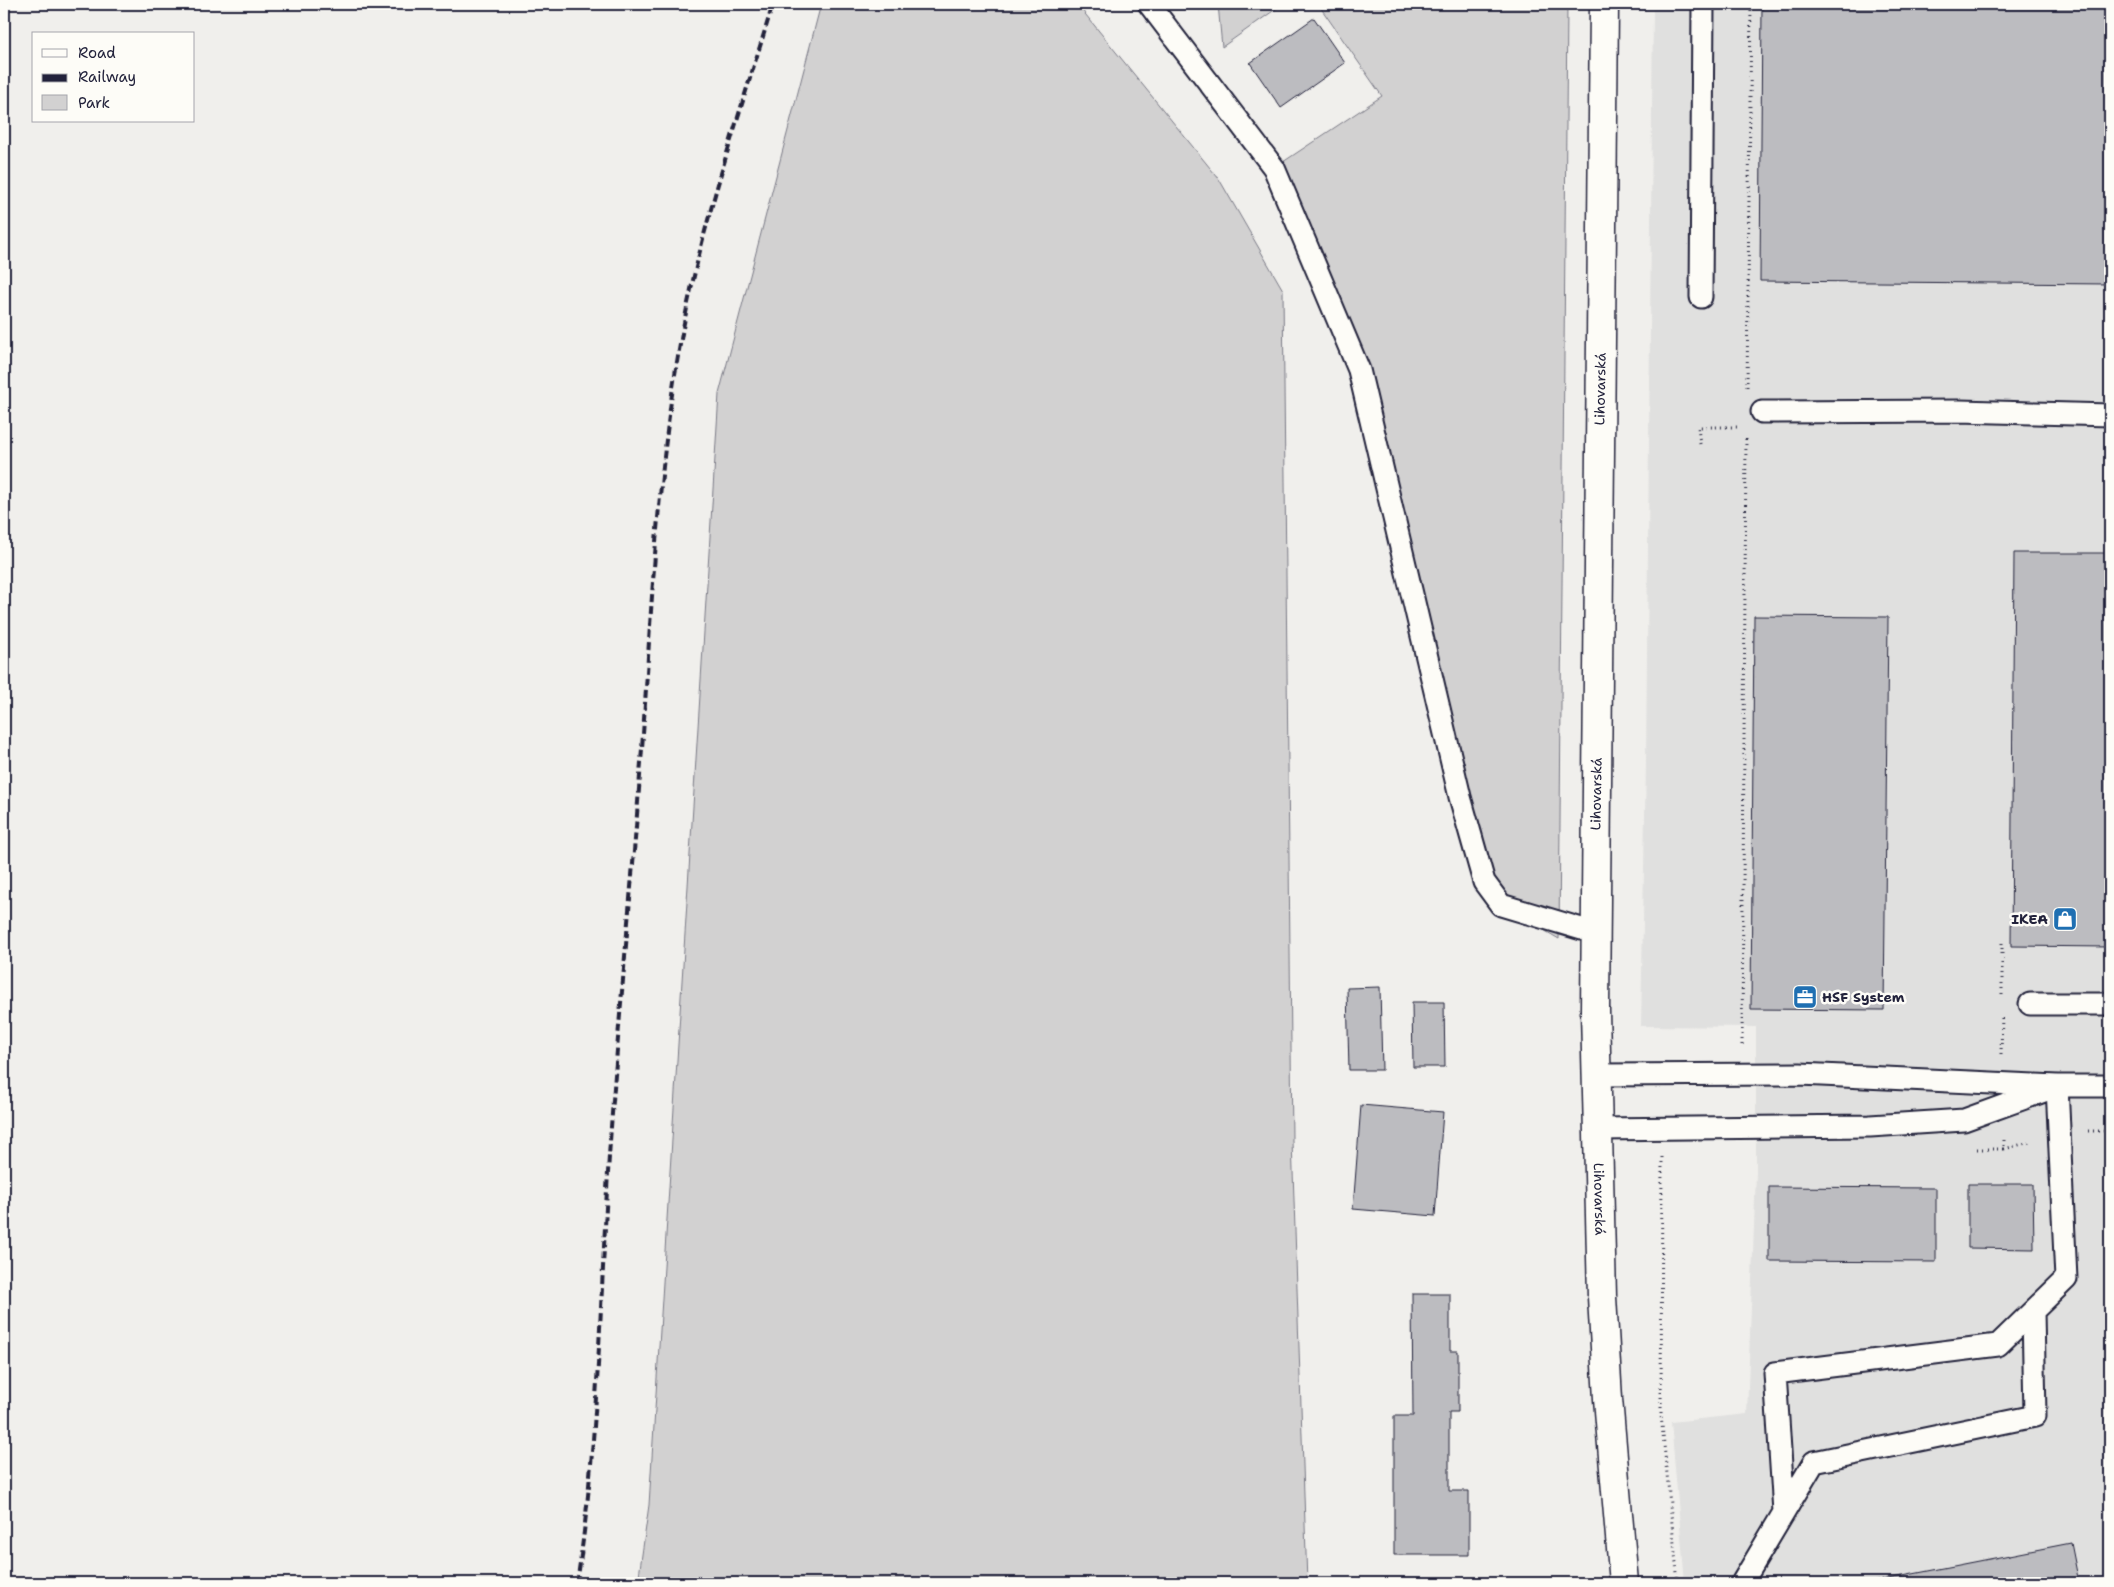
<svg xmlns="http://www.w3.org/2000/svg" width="2114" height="1587" font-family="'Shantell Sans',sans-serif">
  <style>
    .built { fill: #e0e0df }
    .green { fill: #d2d1d1; stroke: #7a7a86 }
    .building { fill: #bcbcc0; stroke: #22223b }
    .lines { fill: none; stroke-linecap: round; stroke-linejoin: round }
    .service-casing { stroke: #22223b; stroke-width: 25 }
    .tertiary-casing { stroke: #22223b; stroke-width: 31 }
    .path { stroke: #22223b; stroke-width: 3; stroke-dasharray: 1 4; stroke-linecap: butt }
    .service { stroke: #fdfcf7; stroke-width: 21 }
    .tertiary { stroke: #fdfcf7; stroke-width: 28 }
    .rail { stroke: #22223b; stroke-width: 4; stroke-dasharray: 8 4; stroke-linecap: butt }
    .labels { text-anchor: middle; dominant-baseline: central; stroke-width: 5; stroke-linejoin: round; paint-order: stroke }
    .street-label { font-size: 14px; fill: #22223b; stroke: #fdfcf7 }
    .poi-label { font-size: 14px; font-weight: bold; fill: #22223b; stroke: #fdfcf7; text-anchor: end }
  </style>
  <rect width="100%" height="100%" fill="#f0efec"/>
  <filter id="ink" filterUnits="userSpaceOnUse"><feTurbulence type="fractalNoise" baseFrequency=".02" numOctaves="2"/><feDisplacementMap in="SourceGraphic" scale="10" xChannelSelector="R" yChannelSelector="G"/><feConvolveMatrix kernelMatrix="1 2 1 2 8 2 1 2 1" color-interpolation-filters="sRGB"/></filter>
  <g filter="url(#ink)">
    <path class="built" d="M 1653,4 L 2110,4 L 2110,1583 L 1685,1583 L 1671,1422 L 1747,1414 L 1756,1172 L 1756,1027 L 1641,1026 L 1646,762 Z"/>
    <path class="green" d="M 821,4 L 1077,4 L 1219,179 L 1283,290 L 1292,1141 L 1307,1583 L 638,1583 L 649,1505 L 719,394 Z
      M 1218,4 L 1283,4 L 1222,47 Z
      M 1318,4 L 1567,4 L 1559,939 L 1501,905 L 1484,882 L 1359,370 L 1274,168 L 1382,96 Z"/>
    <path class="building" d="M 1762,4 L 2110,4 L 2110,284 L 1760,281 Z
      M 1314,18 L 1345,63 L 1281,108 L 1250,63 Z
      M 2014,553 L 2110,553 L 2110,947 L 2011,946 Z
      M 1754,616 L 1888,617 L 1884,1010 L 1751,1009 Z
      M 1380,987 L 1382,1070 L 1349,1070 L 1347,988 Z
      M 1412,1002 L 1444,1002 L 1445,1067 L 1413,1067 Z
      M 1361,1105 L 1443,1112 L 1435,1216 L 1353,1209 Z
      M 1968,1184 L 2033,1184 L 2034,1249 L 1968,1248 Z
      M 1769,1187 L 1936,1188 L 1936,1262 L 1769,1261 Z
      M 1412,1294 L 1450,1294 L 1450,1351 L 1458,1351 L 1458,1412 L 1449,1412 L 1449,1491 L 1469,1491 L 1469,1555 L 1394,1555 L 1394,1416 L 1413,1416 Z
      M 2071,1543 L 2079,1583 L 1867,1583 Z"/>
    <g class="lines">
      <defs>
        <path id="service" d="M 1149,4 L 1274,168 L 1359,370 L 1460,797 L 1484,882 L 1501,905 L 1595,933
          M 1701,297 L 1703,4
          M 1762,412 L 1960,411 L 2110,415
          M 2030,1004 L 2110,1004
          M 1597,1075 L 1800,1074 L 2057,1086 L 2110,1086
          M 1598,1129 L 1870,1126 L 1964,1120 L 2047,1090
          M 1784,1512 L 1775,1373 L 1998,1345 L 2066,1279 L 2057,1086
          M 1742,1583 L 1814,1462 L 2035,1416 L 2033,1311"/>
        <g id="tertiary">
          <path id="s1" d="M 1604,4 L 1595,1011 L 1602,1297 L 1608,1399 L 1624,1583"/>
        </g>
      </defs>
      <use href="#service" class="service-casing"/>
      <use href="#tertiary" class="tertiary-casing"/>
      <path class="path" d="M 1747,387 L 1751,4
        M 1700,444 L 1698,427 L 1738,427
        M 2002,994 L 2002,939
        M 1742,1045 L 1746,436
        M 2001,1054 L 2002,1015
        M 2088,1131 L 2110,1131
        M 1977,1149 L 2004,1149 L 2004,1137
        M 2004,1149 L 2030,1142
        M 1662,1157 L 1661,1415 L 1678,1583"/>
      <use href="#service" class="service"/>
      <use href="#tertiary" class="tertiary"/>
      <path class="rail" d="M 577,1583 C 600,1433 600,1279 611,1127 C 621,991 635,856 644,719 C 653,584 659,446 686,313 C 707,208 742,106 773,4"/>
    </g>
  </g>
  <defs>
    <symbol id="shop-square" viewBox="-11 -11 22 22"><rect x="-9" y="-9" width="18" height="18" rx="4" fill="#1f6fb2" stroke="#fdfcf7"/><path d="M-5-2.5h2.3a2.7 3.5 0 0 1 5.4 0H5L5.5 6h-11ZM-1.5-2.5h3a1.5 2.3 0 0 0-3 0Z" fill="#fff"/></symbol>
    <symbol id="office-square" viewBox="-11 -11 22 22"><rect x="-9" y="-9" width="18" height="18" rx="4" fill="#1f6fb2" stroke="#fdfcf7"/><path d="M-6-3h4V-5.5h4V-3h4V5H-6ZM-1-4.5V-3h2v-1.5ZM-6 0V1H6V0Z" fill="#fff"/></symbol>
  </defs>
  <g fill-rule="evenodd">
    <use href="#shop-square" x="2051" y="905" width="28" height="28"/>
    <use href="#office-square" x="1791" y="983" width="28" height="28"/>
  </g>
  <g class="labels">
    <g class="street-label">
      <text transform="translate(1600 389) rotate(-89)">Lihovarská</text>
      <text transform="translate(1596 794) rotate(-89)">Lihovarská</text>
      <text stroke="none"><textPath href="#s1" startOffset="1195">Lihovarská</textPath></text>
    </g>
    <g class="poi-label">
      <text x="2048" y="919">IKEA</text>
      <text x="1822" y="997" text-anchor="start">HSF System</text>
    </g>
  </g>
  <rect width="2114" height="1587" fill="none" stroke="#fdfcf7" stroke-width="20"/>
  <rect x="10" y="10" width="2094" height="1567" fill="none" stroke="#22223b" stroke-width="2" filter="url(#ink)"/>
  <rect x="32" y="32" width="162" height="90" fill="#fdfcf7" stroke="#a5a5ac"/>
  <rect x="42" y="49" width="25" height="8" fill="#fdfcf7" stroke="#a5a5ac"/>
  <text x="78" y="58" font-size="15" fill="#22223b">Road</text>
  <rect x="42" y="74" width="25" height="8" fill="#22223b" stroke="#a5a5ac"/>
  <text x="78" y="82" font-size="15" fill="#22223b">Railway</text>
  <rect x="42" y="95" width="25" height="15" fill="#d2d1d1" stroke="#a5a5ac"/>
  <text x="78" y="108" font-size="15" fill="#22223b">Park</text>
</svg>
